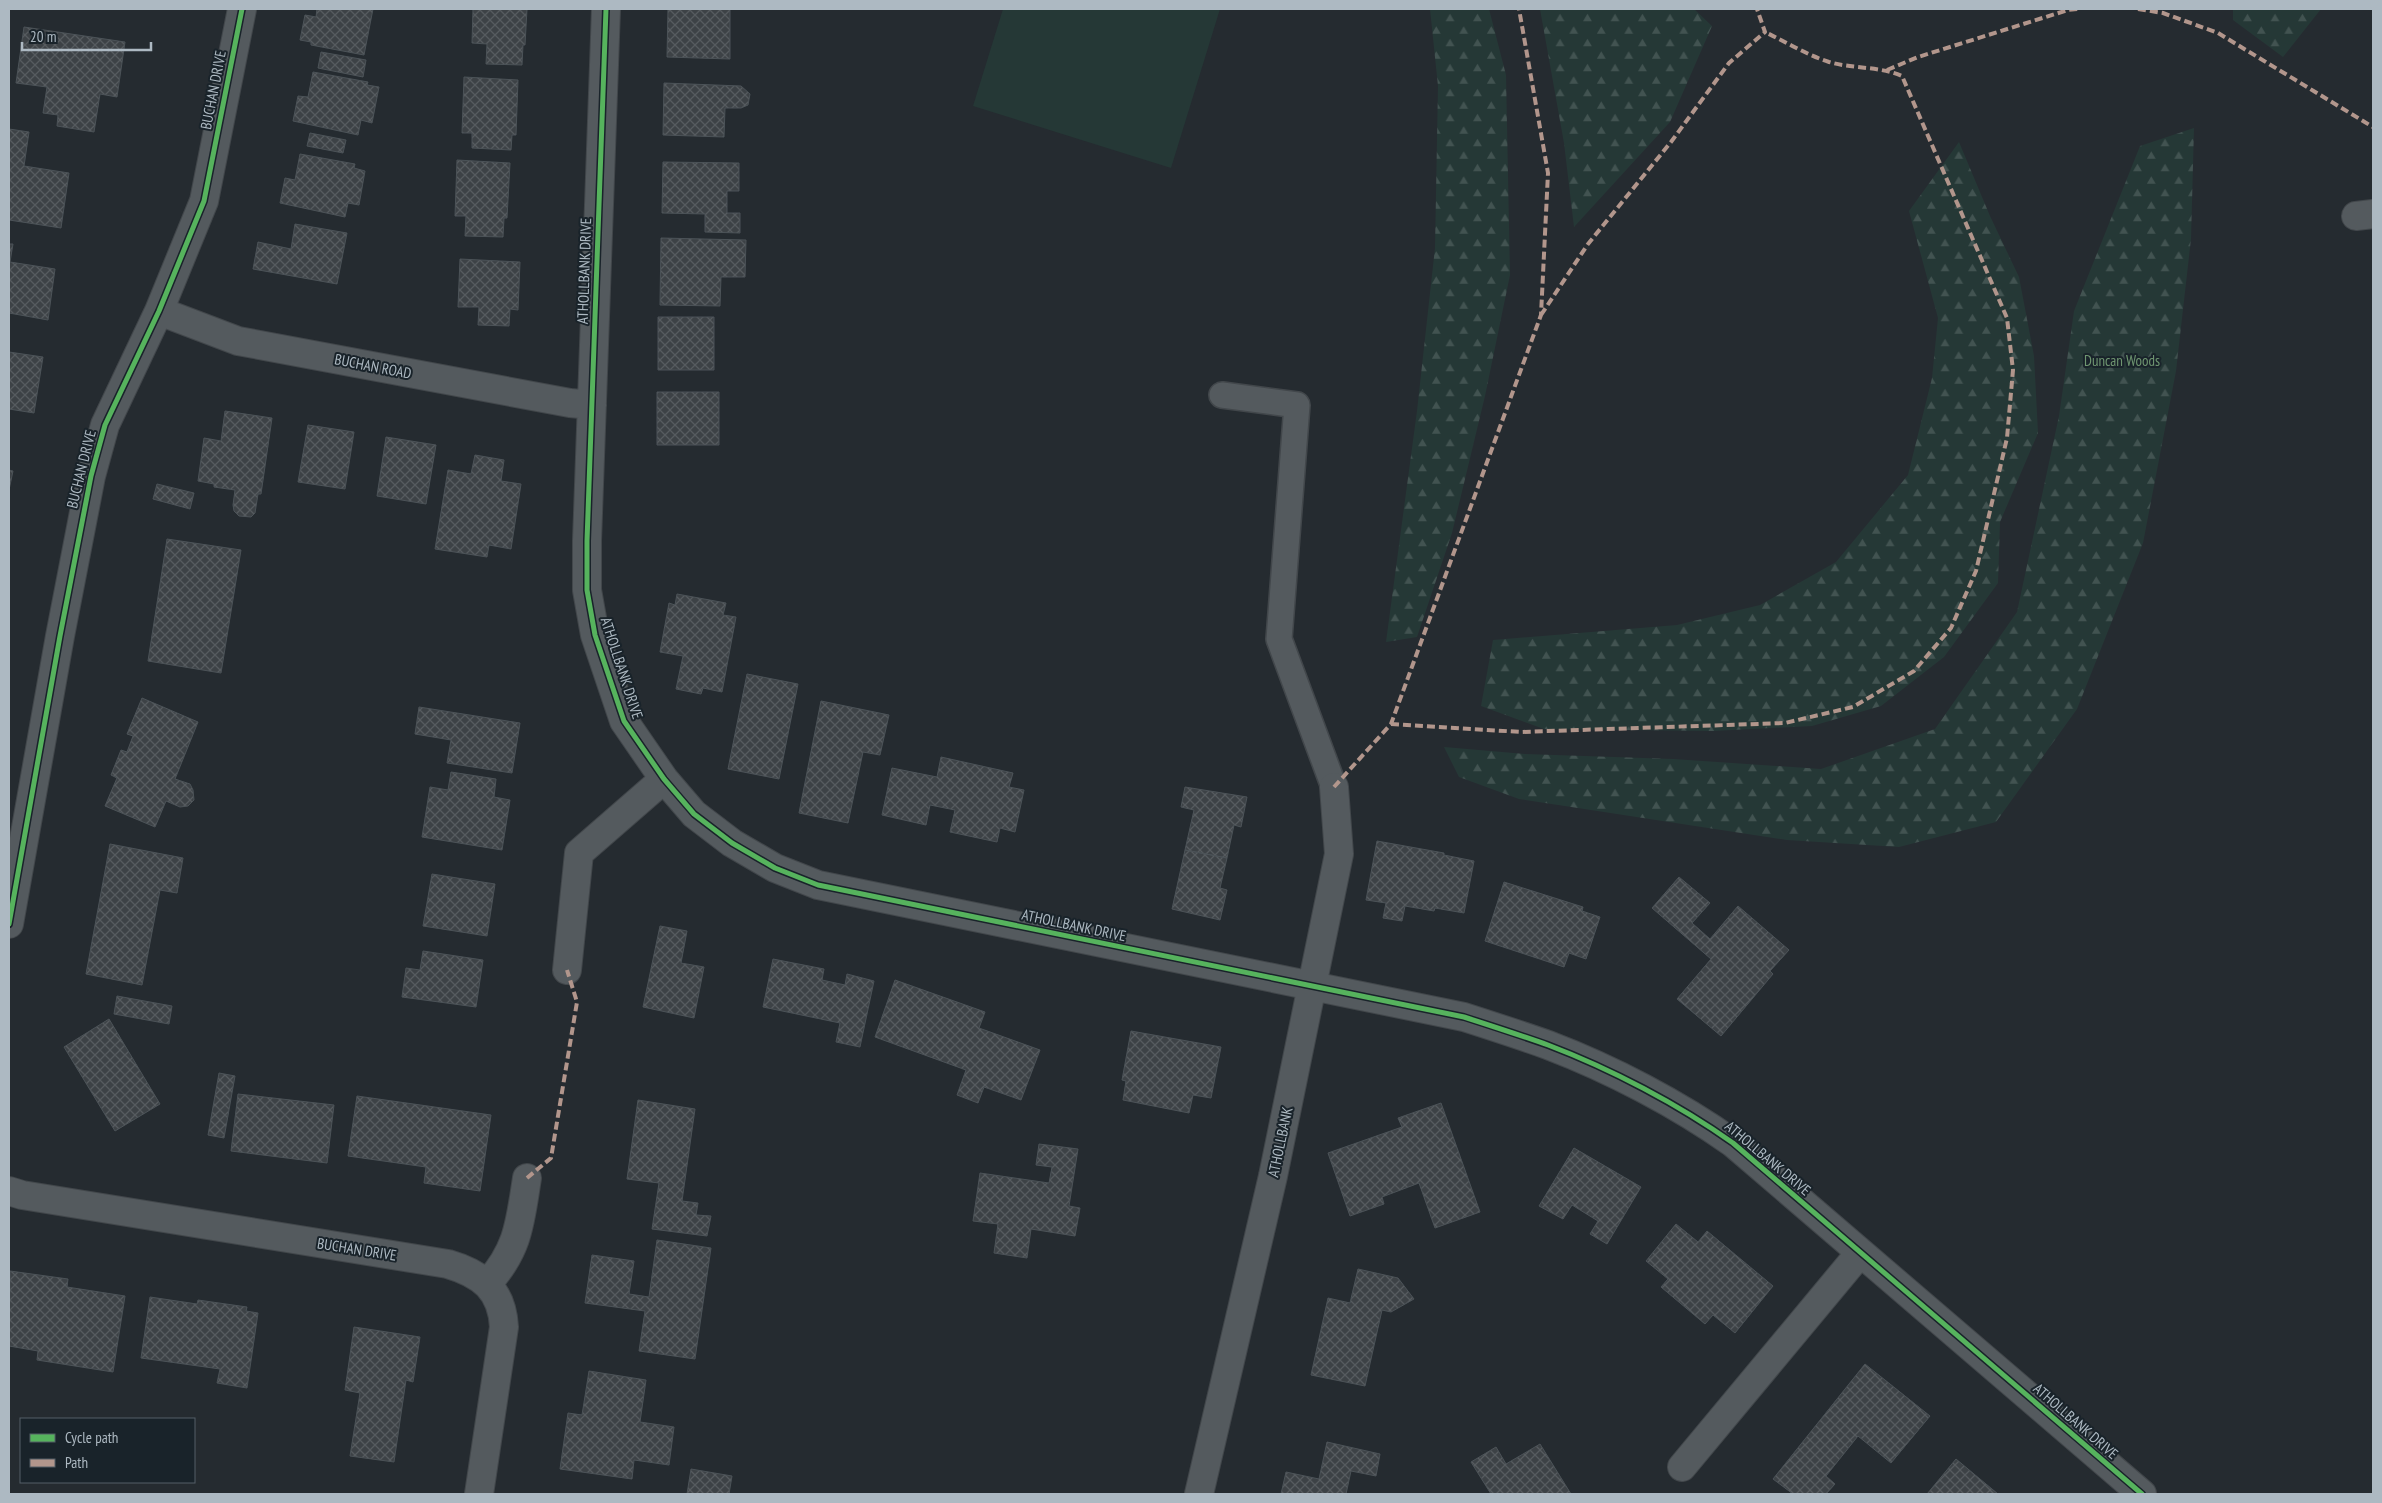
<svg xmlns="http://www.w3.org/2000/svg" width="2382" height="1503" font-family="'PT Sans Narrow',sans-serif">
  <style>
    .forest { fill: url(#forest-firs) }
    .garden { fill: #253836 }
    .building { fill: url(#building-cross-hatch); stroke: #4c5358 }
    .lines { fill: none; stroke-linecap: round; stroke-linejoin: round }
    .lane-casing { stroke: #42474b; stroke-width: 28 }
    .street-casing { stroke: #42474b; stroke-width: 30 }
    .lane { stroke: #545a5e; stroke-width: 25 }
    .street { stroke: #545a5e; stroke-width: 28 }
    .quiet { stroke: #b2968c; stroke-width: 4; stroke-dasharray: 8 4; stroke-linecap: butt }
    .cycleway-casing { stroke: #19232a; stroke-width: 8 }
    .cycleway { stroke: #56b35d; stroke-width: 5 }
    .labels { text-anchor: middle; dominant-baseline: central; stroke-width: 4; stroke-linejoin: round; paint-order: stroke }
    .street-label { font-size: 15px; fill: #adb9c2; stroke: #19232a }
    .park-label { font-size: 15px; fill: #6f9671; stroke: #19232a }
  </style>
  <defs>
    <pattern id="forest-firs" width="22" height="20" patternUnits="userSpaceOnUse" patternTransform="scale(1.25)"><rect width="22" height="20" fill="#253836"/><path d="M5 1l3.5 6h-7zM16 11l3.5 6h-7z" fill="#425351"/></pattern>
    <pattern id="building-cross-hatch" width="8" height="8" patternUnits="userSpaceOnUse" patternTransform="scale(1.25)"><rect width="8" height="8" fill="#3d4246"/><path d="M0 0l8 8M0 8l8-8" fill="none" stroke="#565b5f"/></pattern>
  </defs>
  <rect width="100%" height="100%" fill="#252b30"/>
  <path class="forest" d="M 1430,9 L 1489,9 L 1506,75 L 1510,275 L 1485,396 L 1452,533 L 1417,637 L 1386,642 L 1417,411 L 1435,248 L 1438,86 Z
    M 1540,9 L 1694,9 L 1712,26 L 1670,122 L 1574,227 L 1564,143 Z
    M 2233,9 L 2321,9 L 2283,57 L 2233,20 Z
    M 2194,128 L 2191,239 L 2176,371 L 2143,543 L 2077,709 L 1996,822 L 1899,847 L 1787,840 L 1519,799 L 1459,777 L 1444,747 L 1525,754 L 1673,759 L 1821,769 L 1935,729 L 2017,612 L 2059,416 L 2074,311 L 2140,146 Z
    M 1959,142 L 1990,216 L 2019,277 L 2034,356 L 2038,433 L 2000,522 L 1998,583 L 1944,657 L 1881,706 L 1812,726 L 1713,731 L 1544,729 L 1481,706 L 1493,640 L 1677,625 L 1760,605 L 1836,562 L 1908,475 L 1932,378 L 1938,318 L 1909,211 Z"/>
  <path class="garden" d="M 1003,9 L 1220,9 L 1171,168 L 973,106 Z"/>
  <path class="building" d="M 317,9 L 373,9 L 364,55 L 311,45 L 311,42 L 300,40 L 305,15 L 316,17 Z
    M 473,9 L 527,9 L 525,45 L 523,45 L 522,65 L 486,64 L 487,44 L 472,43 Z
    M 668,9 L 730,9 L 730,59 L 667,57 Z
    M 24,27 L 125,42 L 117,97 L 100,94 L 94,132 L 57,126 L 58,115 L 43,113 L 47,87 L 16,83 Z
    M 321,52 L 366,60 L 363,77 L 318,68 Z
    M 313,72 L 368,82 L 367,85 L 379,87 L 372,123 L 361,120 L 358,135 L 293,121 L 298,96 L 308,97 Z
    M 464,77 L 518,80 L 516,135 L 512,135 L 511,150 L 472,148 L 472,133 L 462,133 Z
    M 664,83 L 741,86 L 750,94 L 748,105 L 741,108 L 725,108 L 724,137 L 663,135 Z
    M 9,129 L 29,132 L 24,166 L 69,173 L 61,228 L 9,220 Z
    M 310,133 L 346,140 L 343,153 L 307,146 Z
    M 300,154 L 355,164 L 354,168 L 365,171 L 359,205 L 348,203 L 345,217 L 280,203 L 285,178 L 295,180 Z
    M 457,160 L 510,163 L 507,218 L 504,218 L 503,237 L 465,236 L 466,216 L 455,216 Z
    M 663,162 L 739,163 L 739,191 L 727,191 L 727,213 L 740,213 L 740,233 L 705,232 L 705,214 L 662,213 Z
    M 295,224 L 347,233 L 337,284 L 253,269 L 258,242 L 291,249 Z
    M 661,238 L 746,240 L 745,277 L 721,277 L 720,306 L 660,305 Z
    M 9,244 L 13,244 L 10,262 L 55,269 L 48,320 L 9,313 Z
    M 460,259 L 520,262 L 518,310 L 510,309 L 509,326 L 478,325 L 479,307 L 458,307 Z
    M 658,317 L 714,317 L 714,370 L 658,370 Z
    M 9,352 L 43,357 L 34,413 L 9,409 Z
    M 657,392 L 719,392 L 719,445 L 657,445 Z
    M 225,411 L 272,418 L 261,494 L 258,494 L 255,513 L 251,517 L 239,516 L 234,511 L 233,505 L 235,490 L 214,487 L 214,484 L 198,481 L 204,438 L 221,441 Z
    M 308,425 L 354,432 L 345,489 L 298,482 Z
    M 386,437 L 436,445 L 426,504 L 377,496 Z
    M 475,455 L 504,460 L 501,481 L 521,484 L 511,549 L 489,545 L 487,557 L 435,549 L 448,470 L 471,474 Z
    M 9,470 L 13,471 L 9,490 Z
    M 157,484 L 194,493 L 190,509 L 153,499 Z
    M 167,539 L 241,550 L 221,673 L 148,661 Z
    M 677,594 L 726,603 L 723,615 L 736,617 L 722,692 L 703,688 L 701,694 L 676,689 L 683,656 L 660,652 L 669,603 L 675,605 Z
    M 747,674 L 798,684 L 779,779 L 728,769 Z
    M 142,698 L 198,722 L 175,779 L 190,784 L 193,790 L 194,800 L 188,806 L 180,807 L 166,801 L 155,827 L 105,806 L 117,778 L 111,775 L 121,750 L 127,752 L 133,736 L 127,734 Z
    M 821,701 L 889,715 L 880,755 L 863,752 L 848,823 L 799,813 Z
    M 419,707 L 520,723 L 512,773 L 447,763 L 451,740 L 415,734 Z
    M 941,757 L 1013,773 L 1009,787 L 1024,790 L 1015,832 L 1000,828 L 997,842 L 950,832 L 955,810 L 930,805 L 926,825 L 882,815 L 892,768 L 937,777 Z
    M 451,772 L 496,779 L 494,797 L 510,800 L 502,850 L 422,837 L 430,787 L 448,790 Z
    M 1185,787 L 1247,797 L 1241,827 L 1234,825 L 1227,858 L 1185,850 L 1194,810 L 1181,807 Z
    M 1377,841 L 1444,853 L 1444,855 L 1474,861 L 1464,913 L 1435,908 L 1434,911 L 1405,906 L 1402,921 L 1383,918 L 1386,903 L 1366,900 Z
    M 110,844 L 183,858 L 177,893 L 160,890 L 142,985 L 86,974 Z
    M 1185,850 L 1227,858 L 1220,888 L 1227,890 L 1220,920 L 1172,909 Z
    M 432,874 L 495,884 L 487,936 L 423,926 Z
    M 1679,877 L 1710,903 L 1692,923 L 1710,939 L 1738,906 L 1789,950 L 1770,971 L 1773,974 L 1721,1036 L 1677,999 L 1711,959 L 1652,908 Z
    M 1504,882 L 1583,907 L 1582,911 L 1600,917 L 1586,959 L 1569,953 L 1564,967 L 1485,941 Z
    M 660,926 L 687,931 L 681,963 L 704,967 L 694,1018 L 643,1007 Z
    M 423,951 L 483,960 L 476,1007 L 402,997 L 406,968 L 420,970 Z
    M 773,959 L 824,969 L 822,980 L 845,985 L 847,974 L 874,981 L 860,1047 L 836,1042 L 840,1023 L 763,1007 Z
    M 895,980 L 985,1012 L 979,1028 L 1040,1050 L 1021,1100 L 984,1087 L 978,1103 L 957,1095 L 966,1070 L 875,1037 Z
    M 117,996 L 172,1006 L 169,1024 L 114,1014 Z
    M 109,1019 L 160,1104 L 115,1131 L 64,1047 Z
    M 1131,1031 L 1221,1047 L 1211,1098 L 1193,1095 L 1189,1113 L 1123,1100 L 1126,1081 L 1122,1080 Z
    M 219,1073 L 235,1076 L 224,1138 L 208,1135 Z
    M 238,1094 L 334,1105 L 327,1163 L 231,1151 Z
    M 357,1096 L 491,1115 L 480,1191 L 424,1183 L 426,1167 L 348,1156 Z
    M 638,1100 L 695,1109 L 682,1201 L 698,1203 L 696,1215 L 711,1216 L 707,1236 L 652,1229 L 659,1183 L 627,1179 Z
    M 1441,1103 L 1480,1212 L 1435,1228 L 1419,1183 L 1382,1197 L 1384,1204 L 1350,1216 L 1328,1153 L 1402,1127 L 1398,1118 Z
    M 1039,1144 L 1078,1149 L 1069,1206 L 1080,1208 L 1075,1236 L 1031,1229 L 1027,1258 L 994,1253 L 998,1224 L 973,1221 L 980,1173 L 1049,1183 L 1052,1167 L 1036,1165 Z
    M 1574,1148 L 1641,1187 L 1607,1244 L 1590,1234 L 1598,1221 L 1572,1205 L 1563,1219 L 1539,1206 Z
    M 1676,1224 L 1698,1242 L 1707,1231 L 1773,1286 L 1735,1333 L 1713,1315 L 1705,1324 L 1661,1287 L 1668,1279 L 1646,1261 Z
    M 657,1240 L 711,1248 L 695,1359 L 639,1351 L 645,1311 L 585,1303 L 592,1255 L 634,1261 L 629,1294 L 649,1297 Z
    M 1358,1269 L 1398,1278 L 1414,1299 L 1391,1312 L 1382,1310 L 1365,1386 L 1311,1375 L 1328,1298 L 1350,1303 Z
    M 10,1271 L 68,1279 L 67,1287 L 125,1296 L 113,1372 L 37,1360 L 38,1351 L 9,1346 Z
    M 150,1297 L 197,1304 L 198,1300 L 247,1307 L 246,1311 L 258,1313 L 247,1388 L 217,1383 L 220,1369 L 141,1358 Z
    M 354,1327 L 420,1337 L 413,1382 L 406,1380 L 394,1462 L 350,1456 L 360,1393 L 345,1390 Z
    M 1865,1364 L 1930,1416 L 1891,1463 L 1858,1436 L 1826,1476 L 1835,1484 L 1826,1494 L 1793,1494 L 1773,1479 Z
    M 589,1371 L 646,1380 L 640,1422 L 674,1427 L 669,1465 L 634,1460 L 632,1479 L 560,1469 L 568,1413 L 582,1415 Z
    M 1327,1442 L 1380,1454 L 1376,1476 L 1351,1471 L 1346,1494 L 1281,1494 L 1286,1472 L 1319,1479 Z
    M 1540,1444 L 1571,1494 L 1491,1494 L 1471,1462 L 1496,1447 L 1506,1464 Z
    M 1956,1459 L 1998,1494 L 1927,1494 Z
    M 691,1469 L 732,1476 L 729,1494 L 687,1494 Z"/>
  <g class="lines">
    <defs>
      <path id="lane" d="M 1222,395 L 1297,405 L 1279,639 L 1334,787"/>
      <path id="street" d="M 606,9 L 587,541 L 587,590 L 595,635 L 624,721 L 664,779 L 694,814 L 732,843 L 775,868 L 818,885 L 1464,1017 C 1492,1026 1520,1035 1548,1045 C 1611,1069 1678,1104 1733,1143 L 2142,1494
        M 2356,216 L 2373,214
        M 159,311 L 238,341 L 570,403 L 592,405
        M 9,924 L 60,636 L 91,476 L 105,425 L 159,311 L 204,201 L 242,9
        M 567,970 L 579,853 L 664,779
        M 9,1191 L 22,1195 L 448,1264 C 482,1274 502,1290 504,1327 L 479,1494
        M 487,1284 C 519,1249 520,1222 527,1178
        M 1682,1467 L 1860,1253
        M 1199,1494 L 1273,1176 L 1339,854 L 1334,787"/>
    </defs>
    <use href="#lane" class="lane-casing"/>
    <use href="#street" class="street-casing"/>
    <use href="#lane" class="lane"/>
    <use href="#street" class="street"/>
    <path class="quiet" d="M 2138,9 L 2163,13 L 2218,33 L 2373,127
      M 1887,70 L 1918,57 L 2068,10 L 2078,9
      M 1541,315 L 1588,244 L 1671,142 L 1729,63 L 1765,32 L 1757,9
      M 1391,724 L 1521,732 L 1785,723 L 1853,707 L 1914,671 L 1951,628 L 1976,571 L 2007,438 L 2013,370 L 2007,318 L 1902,76 C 1879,66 1853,69 1829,62 C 1807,55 1786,42 1765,32
      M 1334,787 L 1391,724 L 1541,315 L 1548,173 L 1519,9
      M 527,1178 L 551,1158 L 577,1002 L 567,970"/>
    <defs>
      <path id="cycleway" d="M 606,9 L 587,541 L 587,590 L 595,635 L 624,721 L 664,779 L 694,814 L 732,843 L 775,868 L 818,885 L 1464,1017 C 1492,1026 1520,1035 1548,1045 C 1611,1069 1678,1104 1733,1143 L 2142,1494
        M 9,924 L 60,636 L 91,476 L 105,425 L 159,311 L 204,201 L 242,9"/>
    </defs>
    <use href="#cycleway" class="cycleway-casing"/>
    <use href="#cycleway" class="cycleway"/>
  </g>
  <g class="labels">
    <g class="street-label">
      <text transform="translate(213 90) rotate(-79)">BUCHAN DRIVE</text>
      <text transform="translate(584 271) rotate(-88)">ATHOLLBANK DRIVE</text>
      <text transform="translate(373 366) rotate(11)">BUCHAN ROAD</text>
      <text transform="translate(81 469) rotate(-76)">BUCHAN DRIVE</text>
      <text transform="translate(622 668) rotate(72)">ATHOLLBANK DRIVE</text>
      <text transform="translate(1074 925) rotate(12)">ATHOLLBANK DRIVE</text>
      <text transform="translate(1280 1142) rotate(-78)">ATHOLLBANK</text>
      <text transform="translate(1768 1158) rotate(40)">ATHOLLBANK DRIVE</text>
      <text transform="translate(357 1249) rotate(9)">BUCHAN DRIVE</text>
      <text transform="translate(2076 1421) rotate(41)">ATHOLLBANK DRIVE</text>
    </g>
    <g class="park-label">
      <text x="2122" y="360">Duncan Woods</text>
    </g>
  </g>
  <rect width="2382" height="1503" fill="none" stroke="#adb9c2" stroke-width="20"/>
  <rect x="20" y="1418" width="175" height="65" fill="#19232a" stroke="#545f67"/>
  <rect x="30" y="1434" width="25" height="8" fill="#56b35d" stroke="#545f67"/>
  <text x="65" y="1443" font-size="15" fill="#adb9c2">Cycle path</text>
  <rect x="30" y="1459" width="25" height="8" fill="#b2968c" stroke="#545f67"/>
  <text x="65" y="1468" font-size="15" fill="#adb9c2">Path</text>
  <path d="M22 42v8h129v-8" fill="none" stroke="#adb9c2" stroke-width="2.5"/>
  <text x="30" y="42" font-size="15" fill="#adb9c2" stroke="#19232a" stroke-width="4" paint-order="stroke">20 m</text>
</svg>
